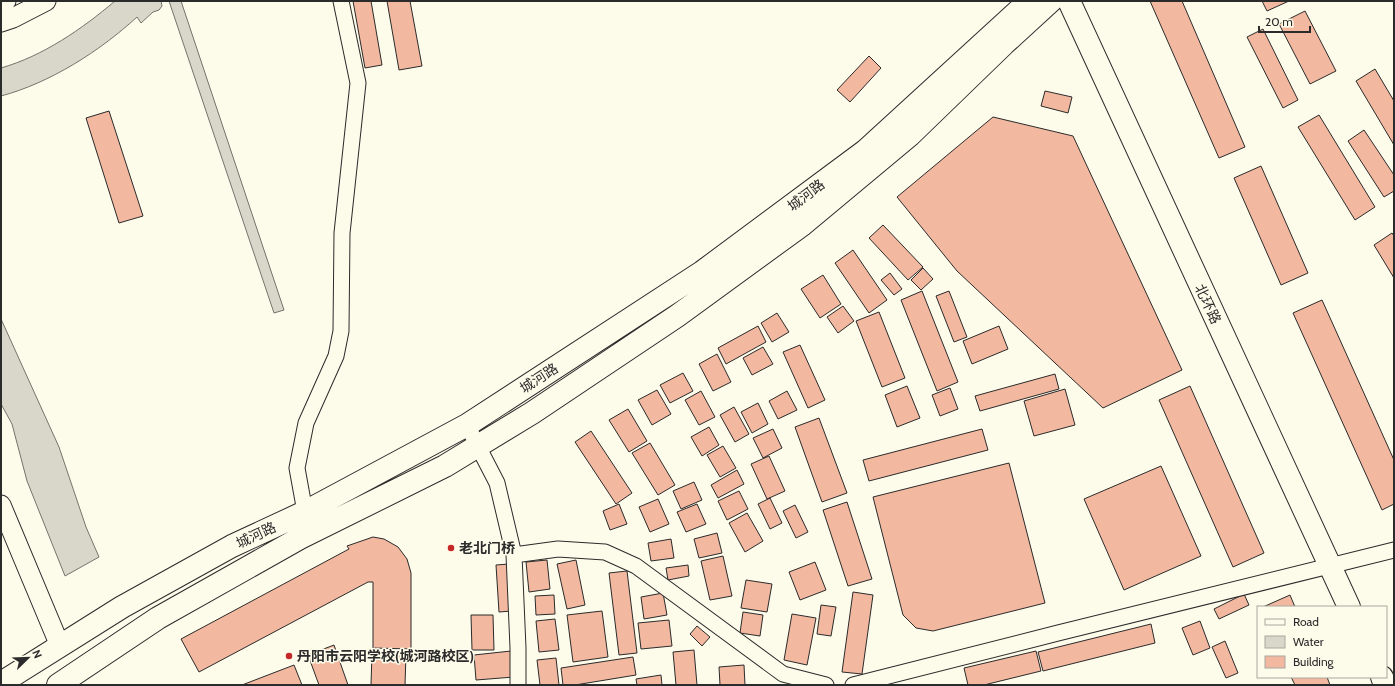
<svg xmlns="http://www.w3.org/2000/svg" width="1395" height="686" font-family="Cabin,'Noto Sans SC',sans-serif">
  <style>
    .water { fill: #d8d7c9; stroke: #74746e }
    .building { fill: #f2b8a0; stroke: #2b2b2b }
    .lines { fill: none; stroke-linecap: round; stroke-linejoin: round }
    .minor-casing { stroke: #2b2b2b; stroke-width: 17 }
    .tertiary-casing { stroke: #2b2b2b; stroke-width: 21 }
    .secondary-casing { stroke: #2b2b2b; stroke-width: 24 }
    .minor { stroke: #fdfbea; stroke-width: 15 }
    .tertiary { stroke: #fdfbea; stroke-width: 19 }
    .secondary { stroke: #fdfbea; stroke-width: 22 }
    .poi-dot { fill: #c62828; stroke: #fdfbea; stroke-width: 1.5 }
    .labels { text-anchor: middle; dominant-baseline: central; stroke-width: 3; stroke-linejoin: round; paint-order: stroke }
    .street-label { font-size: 14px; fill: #2b2b2b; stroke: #fdfbea }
    .poi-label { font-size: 14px; font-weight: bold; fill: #2b2b2b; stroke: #fdfbea; text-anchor: start }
  </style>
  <rect width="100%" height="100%" fill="#fdfbea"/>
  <path class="water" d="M 115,1 L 161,1 L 162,6 L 159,10 L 153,12 L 141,23 L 137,17 C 100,51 50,83 1,96 L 1,68 C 43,56 82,29 115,1 Z
    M 169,1 L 181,1 L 284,310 L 274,313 Z
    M 1,319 L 59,447 L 86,527 L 99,557 L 65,576 L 27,481 L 12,424 L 1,404 Z"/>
  <path class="building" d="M 353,1 L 371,1 L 382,65 L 365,68 Z
    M 387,1 L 410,1 L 422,66 L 399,70 Z
    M 1150,1 L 1182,1 L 1245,147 L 1219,158 Z
    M 1262,1 L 1289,1 L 1267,11 Z
    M 1305,11 L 1336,71 L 1310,84 L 1279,24 Z
    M 1263,29 L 1298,100 L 1283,108 L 1247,37 Z
    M 869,56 L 881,68 L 850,102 L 837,90 Z
    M 1375,69 L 1394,101 L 1394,145 L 1356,81 Z
    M 1045,91 L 1072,97 L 1068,113 L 1041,106 Z
    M 109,111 L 143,216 L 119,223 L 86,118 Z
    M 1319,115 L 1375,207 L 1355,220 L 1298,127 Z
    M 993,117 L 1073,136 L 1182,370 L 1103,408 L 957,271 L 897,197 Z
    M 1364,130 L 1394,175 L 1394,191 L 1384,197 L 1348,141 Z
    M 1261,166 L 1308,273 L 1281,285 L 1234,178 Z
    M 883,225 L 923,267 L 908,280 L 869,238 Z
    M 1392,233 L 1394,236 L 1394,278 L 1374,245 Z
    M 853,250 L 887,300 L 869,313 L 835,263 Z
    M 923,268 L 933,279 L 921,290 L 911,280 Z
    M 890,273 L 902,289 L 894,295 L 881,280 Z
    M 823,275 L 841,304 L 820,318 L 801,289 Z
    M 922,291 L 958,382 L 937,391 L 901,300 Z
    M 949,291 L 967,337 L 954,342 L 936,296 Z
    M 1322,300 L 1394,460 L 1394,504 L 1382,510 L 1293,313 Z
    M 843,306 L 854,321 L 838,333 L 827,317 Z
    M 879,312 L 905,378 L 882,387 L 856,321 Z
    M 777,313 L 789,332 L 772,342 L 761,323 Z
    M 758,326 L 766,342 L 726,364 L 718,348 Z
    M 999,326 L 1008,349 L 972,364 L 963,341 Z
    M 800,345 L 825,400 L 808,408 L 783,352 Z
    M 763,347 L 773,364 L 752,375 L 743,358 Z
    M 717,354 L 731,382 L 713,391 L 699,364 Z
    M 683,373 L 693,391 L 670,403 L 660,385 Z
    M 1055,374 L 1059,389 L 980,411 L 975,396 Z
    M 907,386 L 920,418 L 897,427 L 885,395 Z
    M 1190,386 L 1264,553 L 1233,567 L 1159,400 Z
    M 950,388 L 958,409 L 940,416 L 932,395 Z
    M 1065,389 L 1075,425 L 1034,436 L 1024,401 Z
    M 657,390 L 671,414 L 652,425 L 638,400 Z
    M 701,391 L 715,417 L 699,425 L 685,400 Z
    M 787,391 L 797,410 L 778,419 L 769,401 Z
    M 758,403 L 768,424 L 752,433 L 741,412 Z
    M 734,407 L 749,434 L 735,442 L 720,415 Z
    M 628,409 L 647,441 L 629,452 L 609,420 Z
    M 819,418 L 847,493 L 822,502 L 795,427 Z
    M 709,427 L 719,445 L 702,456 L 691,437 Z
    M 773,429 L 782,448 L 763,458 L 753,438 Z
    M 982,429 L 988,450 L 869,481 L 863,460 Z
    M 591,431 L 632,493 L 616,504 L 575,442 Z
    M 650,443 L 675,485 L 658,495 L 632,453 Z
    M 723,446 L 736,468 L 720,477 L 707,455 Z
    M 769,456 L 785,491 L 767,499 L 751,464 Z
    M 1009,463 L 1045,603 L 933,631 L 916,628 L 903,615 L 873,497 Z
    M 1161,466 L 1201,556 L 1124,590 L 1084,499 Z
    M 737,470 L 744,484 L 718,498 L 711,485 Z
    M 694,482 L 702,500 L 681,509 L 673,491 Z
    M 739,491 L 748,509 L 727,520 L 718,501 Z
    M 770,498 L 782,523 L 770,529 L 758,504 Z
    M 658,499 L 669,524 L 650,532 L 639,507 Z
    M 847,502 L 872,579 L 848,586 L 823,510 Z
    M 619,504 L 627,524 L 610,530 L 603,511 Z
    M 697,504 L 706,524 L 686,532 L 677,512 Z
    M 795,505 L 808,532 L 796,538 L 783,511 Z
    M 747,513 L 763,541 L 745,552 L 729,523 Z
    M 717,533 L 722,553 L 699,558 L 694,539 Z
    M 373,537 L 384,539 L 398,547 L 407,559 L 411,573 L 411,649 L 373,648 L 373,582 L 368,582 L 199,672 L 181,639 L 349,549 L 347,546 Z
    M 671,539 L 674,558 L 651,561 L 648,543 Z
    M 723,556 L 732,596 L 710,600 L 701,561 Z
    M 547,560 L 550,589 L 529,592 L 526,562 Z
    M 576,560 L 585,605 L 567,609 L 557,564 Z
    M 815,562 L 826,590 L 800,600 L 789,572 Z
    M 509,564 L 512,611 L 499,612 L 496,565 Z
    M 688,565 L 689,576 L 668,580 L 666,568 Z
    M 627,571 L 637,653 L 619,655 L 609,573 Z
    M 746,580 L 772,584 L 767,612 L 741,608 Z
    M 853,592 L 873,595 L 862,674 L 842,672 Z
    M 663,593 L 667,615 L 644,619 L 641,597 Z
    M 1244,594 L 1249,605 L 1219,619 L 1214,609 Z
    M 554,595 L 555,614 L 536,615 L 535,596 Z
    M 1290,595 L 1295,607 L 1263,607 Z
    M 821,605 L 836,607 L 831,636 L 817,634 Z
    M 602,611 L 608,657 L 573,662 L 567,615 Z
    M 743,612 L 763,615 L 760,636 L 740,633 Z
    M 792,614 L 816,618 L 807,665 L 784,660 Z
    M 471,615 L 493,615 L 494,650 L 472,650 Z
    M 555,619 L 559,650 L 539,652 L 536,621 Z
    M 669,620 L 672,646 L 641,649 L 638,623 Z
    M 1200,621 L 1210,648 L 1193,655 L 1182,628 Z
    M 1151,624 L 1155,643 L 1043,671 L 1038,652 Z
    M 697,626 L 710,637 L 702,646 L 690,634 Z
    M 1225,641 L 1238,673 L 1226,678 L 1212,647 Z
    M 334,645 L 348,685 L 319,685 L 308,655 Z
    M 694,650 L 697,685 L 676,685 L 673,652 Z
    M 511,651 L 514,677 L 476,680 L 474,655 Z
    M 1036,651 L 1041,671 L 984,685 L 968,685 L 964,668 Z
    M 372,653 L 406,654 L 405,685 L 371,685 Z
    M 633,657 L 636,675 L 575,685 L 563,685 L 561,668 Z
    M 556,658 L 559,685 L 540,685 L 537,660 Z
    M 294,665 L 302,685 L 242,685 Z
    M 744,665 L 745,685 L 720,685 L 719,667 Z
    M 661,675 L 662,685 L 637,685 L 636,679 Z
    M 1291,677 L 1327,677 L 1330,685 L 1295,685 Z"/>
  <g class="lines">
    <defs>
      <path id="minor" d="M 467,425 L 497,483 L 514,555 L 518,648 L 518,685
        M 305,512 L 297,468 L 306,423 L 336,356 L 341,331 L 342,233 L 358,83 L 341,1
        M 514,555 L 558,549 L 605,552 L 636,566 L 783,674 L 826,685
        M 853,685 L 1058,633 L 1394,550"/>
      <path id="tertiary" d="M 1,3 L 6,1
        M 1,22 L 13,18 L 46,1
        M 1,505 L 60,646"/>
      <path id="secondary" d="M 1069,1 L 1349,607
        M 1382,677 L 1385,685
        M 1,683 L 122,607 L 232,546 L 305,512 L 467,425 L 702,272 L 865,151 L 1029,1
        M 58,685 L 158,618 L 300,538 L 445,466 L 532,413 L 677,316 L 802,225 L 910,135 L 1004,44 L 1051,1"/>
    </defs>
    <use href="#minor" class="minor-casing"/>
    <use href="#tertiary" class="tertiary-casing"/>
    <use href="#secondary" class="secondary-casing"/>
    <use href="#minor" class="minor"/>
    <use href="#tertiary" class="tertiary"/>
    <use href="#secondary" class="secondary"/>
  </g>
  <g class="poi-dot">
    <circle cx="451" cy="548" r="4"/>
    <circle cx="289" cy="656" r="4"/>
  </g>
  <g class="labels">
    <g class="street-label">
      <text transform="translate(806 195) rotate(-37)">城河路</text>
      <text transform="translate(1208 304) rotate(65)">北环路</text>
      <text transform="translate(539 378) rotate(-33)">城河路</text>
      <text transform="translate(256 535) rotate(-25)">城河路</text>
    </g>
    <g class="poi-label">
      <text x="459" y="548">老北门桥</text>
      <text x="297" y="656">丹阳市云阳学校(城河路校区)</text>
    </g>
  </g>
  <rect width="1395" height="686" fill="none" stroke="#2b2b2b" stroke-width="4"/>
  <rect x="1257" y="606" width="130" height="72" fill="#fdfbea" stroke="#a9a89e"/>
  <rect x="1265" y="619" width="20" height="6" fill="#fdfbea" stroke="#a9a89e"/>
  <text x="1293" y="626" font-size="12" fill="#2b2b2b">Road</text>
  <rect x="1265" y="636" width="20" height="12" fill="#d8d7c9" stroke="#a9a89e"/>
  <text x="1293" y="646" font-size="12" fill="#2b2b2b">Water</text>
  <rect x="1265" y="656" width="20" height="12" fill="#f2b8a0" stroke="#a9a89e"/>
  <text x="1293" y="666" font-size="12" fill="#2b2b2b">Building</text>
  <g transform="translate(28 658) rotate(67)" stroke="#fdfbea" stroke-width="3" paint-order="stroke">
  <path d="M0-3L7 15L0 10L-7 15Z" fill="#2b2b2b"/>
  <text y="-6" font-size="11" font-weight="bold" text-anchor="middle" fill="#2b2b2b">N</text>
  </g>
  <path d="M1259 26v6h51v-6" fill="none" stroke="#2b2b2b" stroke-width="2"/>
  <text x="1265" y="26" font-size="12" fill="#2b2b2b" stroke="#fdfbea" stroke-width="3" paint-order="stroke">20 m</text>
</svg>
